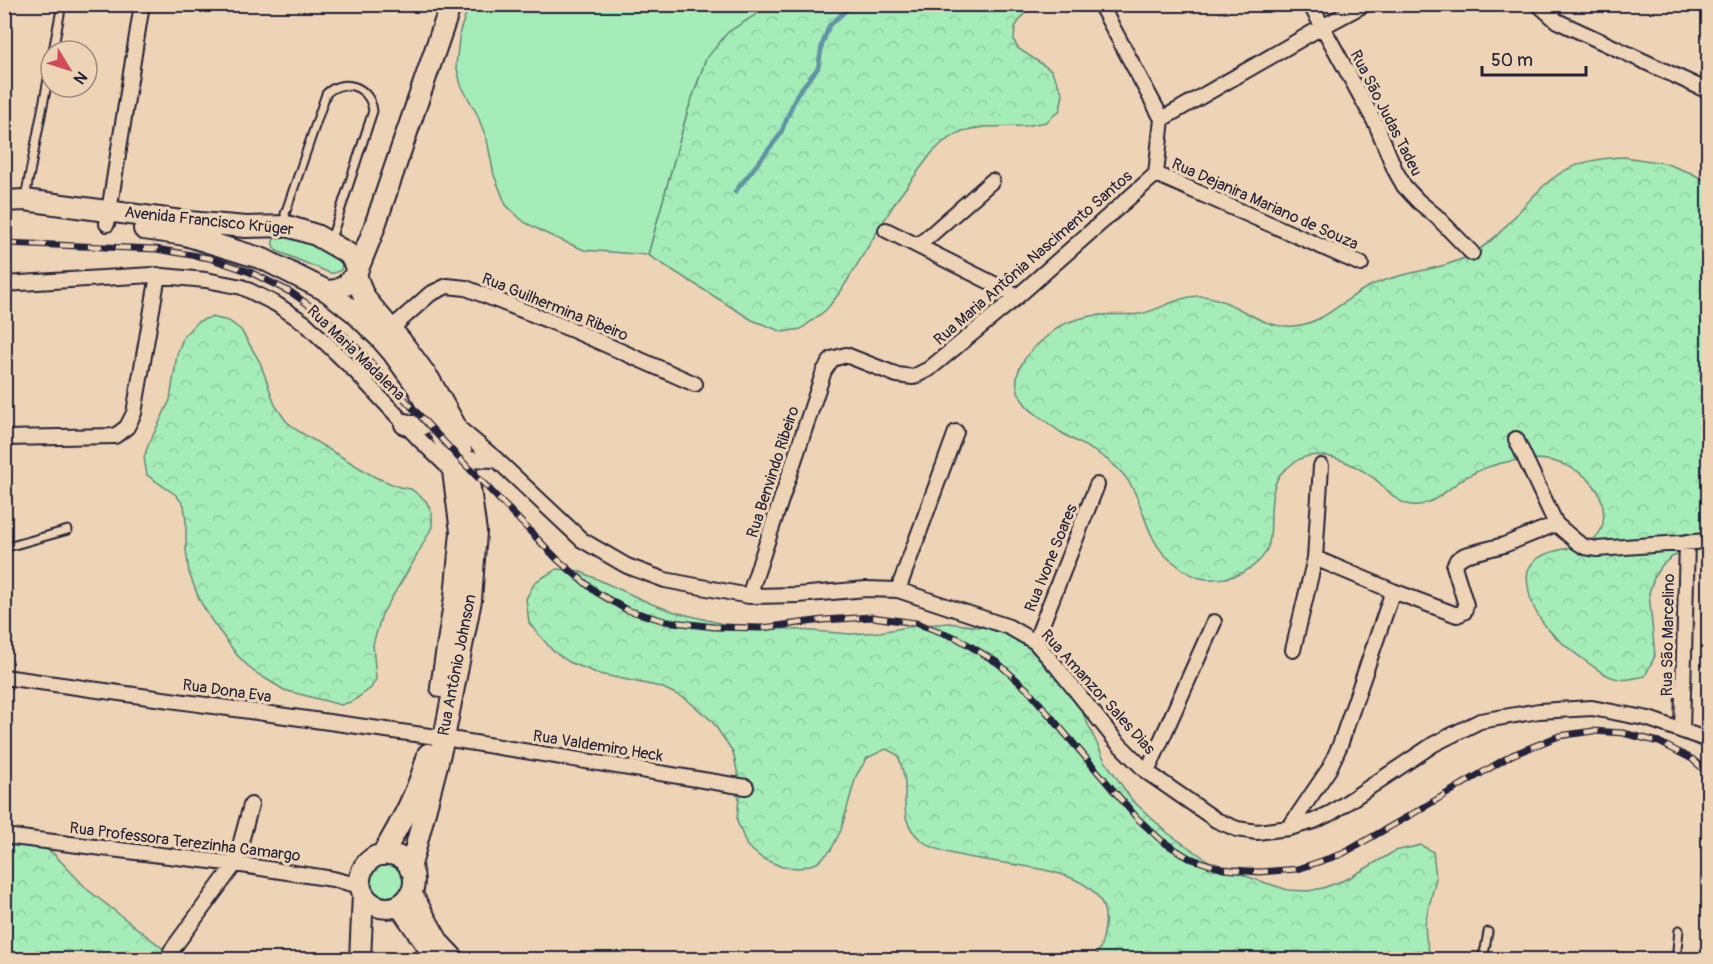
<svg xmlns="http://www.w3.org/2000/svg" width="1713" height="964" font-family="Pangolin,sans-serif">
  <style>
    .grass { fill: #a5ecb9; stroke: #64877a; stroke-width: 1.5 }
    .forest { fill: url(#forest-crowns); stroke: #64877a; stroke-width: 1.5 }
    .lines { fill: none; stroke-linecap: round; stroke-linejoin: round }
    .stream { stroke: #6393a4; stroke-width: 4.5 }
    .service-casing { stroke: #22223b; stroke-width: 11 }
    .minor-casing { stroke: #22223b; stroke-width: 18 }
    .secondary-casing { stroke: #22223b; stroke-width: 24 }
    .service { stroke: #eed4b6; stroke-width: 7 }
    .minor { stroke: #eed4b6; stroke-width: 14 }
    .secondary { stroke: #eed4b6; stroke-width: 20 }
    .rail-casing { stroke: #22223b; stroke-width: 7 }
    .rail { stroke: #eed4b6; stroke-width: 4.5; stroke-dasharray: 14; stroke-linecap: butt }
    .labels { text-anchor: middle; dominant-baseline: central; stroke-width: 6; stroke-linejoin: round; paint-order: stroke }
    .street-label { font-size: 16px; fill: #22223b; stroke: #eed4b6 }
  </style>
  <defs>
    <pattern id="forest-crowns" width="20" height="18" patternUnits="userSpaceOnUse" patternTransform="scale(1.5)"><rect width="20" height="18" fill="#a5ecb9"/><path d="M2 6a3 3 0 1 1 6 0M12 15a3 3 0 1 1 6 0" fill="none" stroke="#8ecaa0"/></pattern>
  </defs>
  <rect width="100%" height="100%" fill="#eed4b6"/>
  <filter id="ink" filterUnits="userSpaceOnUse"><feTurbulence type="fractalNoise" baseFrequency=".0167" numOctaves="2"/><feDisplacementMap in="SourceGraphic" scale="12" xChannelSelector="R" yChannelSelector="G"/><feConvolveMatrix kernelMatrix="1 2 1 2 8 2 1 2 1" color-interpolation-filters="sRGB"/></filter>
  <g filter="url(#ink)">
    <path class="grass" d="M 469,5 L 771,5 L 706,59 L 688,110 L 648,255 L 584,250 L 549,235 L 524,222 L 506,205 L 494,175 L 487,140 L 477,114 L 461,85 L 456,65 L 460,31 Z
      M 282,234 L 338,254 L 343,262 L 341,270 L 334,273 L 330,273 L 277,251 C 270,245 272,236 282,234 Z
      M367 881a19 19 0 1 1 38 0a19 19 0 1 1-38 0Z"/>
    <path class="forest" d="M 771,5 L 1030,5 L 1015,27 L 1014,41 L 1019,49 L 1051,70 L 1063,94 L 1060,110 L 1046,122 L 1025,126 L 984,127 L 962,131 L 943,142 L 931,154 L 896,201 L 841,291 L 826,310 L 801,329 L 783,332 L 752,320 L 648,255 L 688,110 L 706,59 L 728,32 Z
      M 1624,157 L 1664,163 L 1691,173 L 1708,182 L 1708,545 L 1697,547 L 1672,557 L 1663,564 L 1655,575 L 1649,593 L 1655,656 L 1645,676 C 1636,678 1627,681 1619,679 C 1606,677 1597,669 1587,662 C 1560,643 1532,621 1528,586 C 1527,580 1526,574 1529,568 C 1547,536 1611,563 1603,507 C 1600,485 1582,471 1562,464 C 1532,453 1493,462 1466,477 C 1449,487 1432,508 1411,505 C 1396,503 1386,488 1375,479 C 1353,463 1317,444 1292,464 C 1288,468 1282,471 1279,476 C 1276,481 1274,487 1273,493 C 1266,527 1282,551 1244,572 C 1232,578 1214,581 1200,578 C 1191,575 1184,571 1177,565 C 1172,561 1167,558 1163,553 C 1143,530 1143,496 1122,473 C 1106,454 1082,446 1062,433 C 1054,428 1047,422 1040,417 C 1037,415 1028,408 1026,405 C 1004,379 1025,354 1046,337 C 1051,334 1055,329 1060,326 C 1067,322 1078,319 1086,317 C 1103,312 1122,316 1140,314 C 1160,310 1180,295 1201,296 C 1235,298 1259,330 1294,326 C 1322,324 1342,301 1366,288 C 1400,270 1445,272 1477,251 C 1493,241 1505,227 1517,214 C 1551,175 1570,159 1624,157 Z
      M 211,317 L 229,321 L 241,330 L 260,362 L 275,405 L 286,421 L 298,431 L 375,477 L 399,487 L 411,489 L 426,501 L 432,513 L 432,527 L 415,559 L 382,614 L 373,644 L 376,679 L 371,688 L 353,701 L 341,705 L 284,690 L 253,671 L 237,655 L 212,621 L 200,601 L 189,573 L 186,549 L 186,522 L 184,505 L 176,495 L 147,475 L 144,458 L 147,448 L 170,400 L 177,354 L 184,336 L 197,322 Z
      M 557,569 L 579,571 L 652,604 L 675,612 L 723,624 L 851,634 L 880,632 L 914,626 L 949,623 L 988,628 L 1011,636 L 1034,649 L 1063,675 L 1080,707 L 1105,761 L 1132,800 L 1169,834 L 1209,861 L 1254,879 L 1288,890 L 1308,891 L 1323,888 L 1349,878 L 1395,851 L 1421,845 L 1433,852 L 1436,878 L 1425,923 L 1426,938 L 1431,959 L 1093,959 C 1102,949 1103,939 1105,926 C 1114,850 960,874 921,840 C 900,822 906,806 905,782 C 904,773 901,764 898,755 L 886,749 L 867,758 L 856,776 L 841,830 L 831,850 L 817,863 L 800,868 L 782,867 L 762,858 L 747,846 L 737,821 L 740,784 L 733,752 L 712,721 L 686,699 L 661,687 L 599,674 L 569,662 L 552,650 L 529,623 L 526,599 L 535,582 Z
      M 4,829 L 30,840 L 53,853 L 88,890 L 165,950 L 183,957 L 201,959 L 5,959 Z"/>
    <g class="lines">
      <path class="stream" d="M 735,192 L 780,135 L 797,94 L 818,68 L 822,45 L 829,26 L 853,4"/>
      <defs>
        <path id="service" d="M 53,51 L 62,4
          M 25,198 L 51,64
          M 287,224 L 285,214 L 326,94 C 343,77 370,86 373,111 L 331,239
          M 4,548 L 68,530
          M 1481,960 L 1485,949 L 1488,932
          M 1676,960 L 1679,930"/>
        <path id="minor" d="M 1100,4 L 1162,119
          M 1310,4 L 1377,126 L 1395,170 L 1404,186 L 1418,201 L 1436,216 L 1472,253
          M 1538,4 L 1557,21 L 1708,91
          M 1156,174 L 1361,264
          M 107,224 L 142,4
          M 886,230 L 1018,296
          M 918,246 L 992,181
          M 4,284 L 152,275 L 206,280 L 242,287 L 276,304 L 305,323 L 356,372 L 419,439 L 452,471
          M 385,334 L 430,294 L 447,286 L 466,288 L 575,331 L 695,384
          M 455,425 L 497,460 L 582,540 L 627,566 L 665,580 L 749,596 L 798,595 L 866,589 L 898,590 L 1009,627 L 1035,642 L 1057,667 L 1116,741 L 1147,772 L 1216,820 L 1237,829 L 1257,832 L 1289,828 L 1314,821 L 1331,813 L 1434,744 L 1480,721 L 1539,711 L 1592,708 L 1649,719 L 1708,740
          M 4,438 L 115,436 L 127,427 L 134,413 L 158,275
          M 1516,439 L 1556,524 L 1577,542 L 1585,547 L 1597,549 L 1708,541
          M 464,459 L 497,460
          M 1315,558 L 1393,591 L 1457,615 L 1464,612 L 1466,605 L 1454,566 L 1457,560 L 1465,555 L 1504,545 L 1556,524
          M 898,590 L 956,432
          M 749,596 L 824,371 L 832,359 L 846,355 L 897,375 L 913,377 L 929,369 L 1018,296 L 1156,174 L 1162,119 L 1322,27 L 1365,4
          M 1035,642 L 1097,485
          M 1293,650 L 1315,558 L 1321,466
          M 4,677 L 444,738 L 746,787
          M 1682,730 L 1687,542
          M 1147,772 L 1214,622
          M 1289,828 L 1329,769 L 1340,745 L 1393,591
          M 4,836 L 235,864 L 333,879 L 360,886
          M 171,951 L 235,864 L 251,805"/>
        <path id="secondary" d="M 4,201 L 25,200 L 189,222 L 246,227 L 287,226 L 316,235 L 349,254 L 355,265 L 356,274 L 362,292 L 368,302 L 401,341 L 429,379 L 455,425 L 470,489 L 476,532 L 471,600 L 444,738 L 410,869
          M 144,229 L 185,235 L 263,259 L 327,291 L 354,312 L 381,339 L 393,353 L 418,388 L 447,446 L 453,471 L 461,532 L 455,597 L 441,687
          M 327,291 L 337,290 L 346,285 L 356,274 L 372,234 L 451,4
          M 405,424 C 416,429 426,425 431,414
          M360 881a27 27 0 1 1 54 0a27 27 0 1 1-54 0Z
          M 382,855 C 401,823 419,790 428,754
          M 411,893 L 439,943 L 455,960
          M 399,905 L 430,950
          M 360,960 L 363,894"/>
      </defs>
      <use href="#service" class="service-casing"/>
      <use href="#minor" class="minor-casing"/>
      <use href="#secondary" class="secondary-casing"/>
      <use href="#service" class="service"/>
      <use href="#minor" class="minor"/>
      <use href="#secondary" class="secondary"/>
      <defs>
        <path id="rail" d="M 4,243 L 156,249 L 209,258 L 250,272 L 292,293 L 323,315 L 362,353 L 459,458 L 558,560 L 596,592 L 627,610 L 665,621 L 714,627 L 762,628 L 823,620 L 872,617 L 916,623 L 957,638 L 998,663 L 1029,691 L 1137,818 L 1162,841 L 1189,858 L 1223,869 L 1259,872 L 1298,869 L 1342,854 L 1414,813 L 1512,755 L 1559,736 L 1593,731 L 1623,733 L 1659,742 L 1692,759 L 1708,773"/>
      </defs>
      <use href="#rail" class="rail-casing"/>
      <use href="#rail" class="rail"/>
    </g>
  </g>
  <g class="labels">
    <g class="street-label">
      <text transform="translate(1386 113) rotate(63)">Rua São Judas Tadeu</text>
      <text transform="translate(1265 204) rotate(24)">Rua Dejanira Mariano de Souza</text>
      <text transform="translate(209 221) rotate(6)">Avenida Francisco Krüger</text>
      <text transform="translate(1033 258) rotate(-41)">Rua Maria Antônia Nascimento Santos</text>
      <text transform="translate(555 307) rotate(22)">Rua Guilhermina Ribeiro</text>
      <text transform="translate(356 353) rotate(44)">Rua Maria Madalena</text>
      <text transform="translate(773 472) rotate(-72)">Rua Benvindo Ribeiro</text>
      <text transform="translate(1051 558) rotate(-68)">Rua Ivone Soares</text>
      <text transform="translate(1668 635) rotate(-89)">Rua São Marcelino</text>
      <text transform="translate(457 665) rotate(-79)">Rua Antônio Johnson</text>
      <text transform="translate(227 691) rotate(8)">Rua Dona Eva</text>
      <text transform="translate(1098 692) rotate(48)">Rua Amanzor Sales Dias</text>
      <text transform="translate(598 746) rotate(9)">Rua Valdemiro Heck</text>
      <text transform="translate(185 842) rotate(7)">Rua Professora Terezinha Camargo</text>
    </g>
  </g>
  <rect width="1713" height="964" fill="none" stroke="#eed4b6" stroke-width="24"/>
  <rect x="12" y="12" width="1689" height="940" fill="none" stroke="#22223b" stroke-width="2" filter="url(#ink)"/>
  <g transform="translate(69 69) rotate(128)"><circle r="28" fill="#eed4b6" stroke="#9c8d85" stroke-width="1.5"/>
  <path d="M0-4.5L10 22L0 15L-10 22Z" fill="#d1495b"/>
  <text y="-9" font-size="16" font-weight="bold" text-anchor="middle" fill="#22223b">N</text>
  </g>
  <path d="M1482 66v9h104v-9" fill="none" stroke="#22223b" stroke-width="3"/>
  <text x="1491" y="66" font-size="18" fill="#22223b" stroke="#eed4b6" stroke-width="4.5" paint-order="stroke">50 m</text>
</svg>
